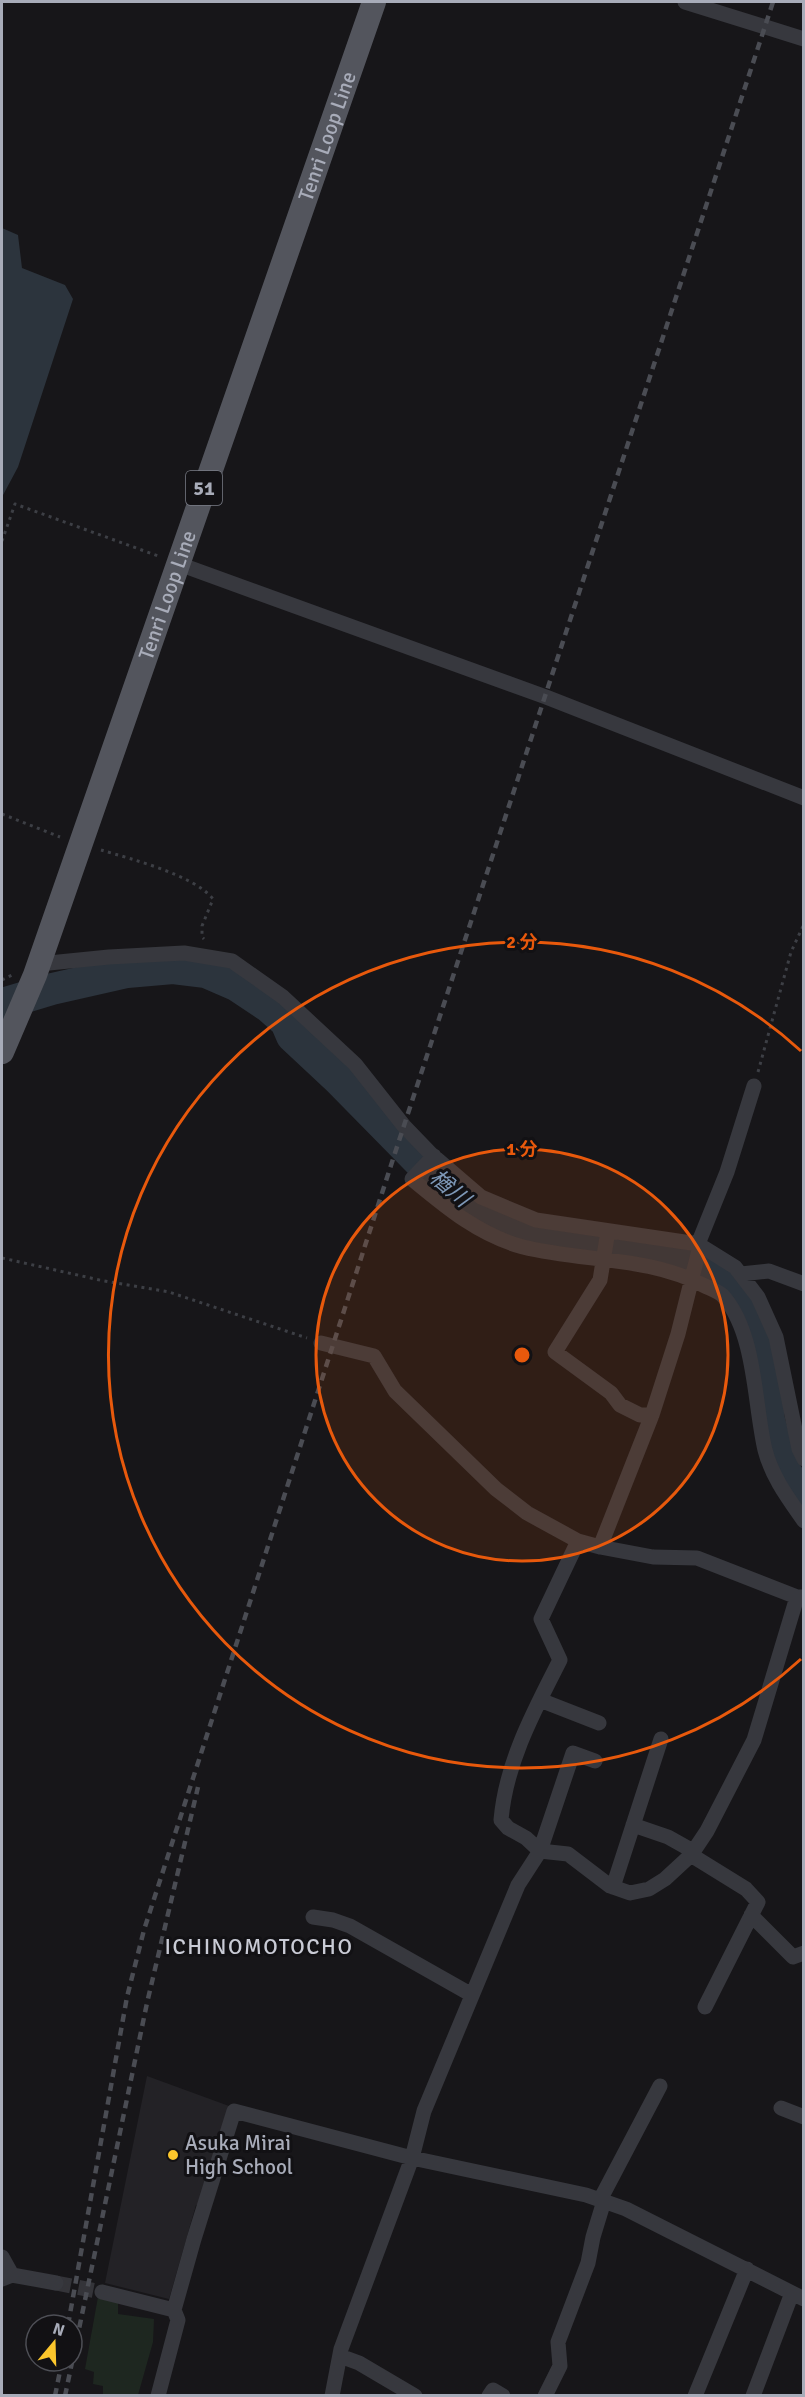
<svg xmlns="http://www.w3.org/2000/svg" width="805" height="2397" font-family="Signika,'Noto Sans JP',sans-serif">
  <style>
    .built { fill: #232226 }
    .green { fill: #1e2720 }
    .water { fill: #2c343d }
    .lines { fill: none; stroke-linecap: round; stroke-linejoin: round }
    .river { stroke: #2c343d; stroke-width: 32 }
    .minor-tunnel { stroke: #343439; stroke-width: 15; stroke-dasharray: 15 8; stroke-linecap: butt }
    .path { stroke: #3d3f45; stroke-width: 3; stroke-dasharray: 3 4.5; stroke-linecap: butt }
    .minor { stroke: #37383e; stroke-width: 15 }
    .primary { stroke: #53555d; stroke-width: 24 }
    .rail { stroke: #4a4c53; stroke-width: 4.5; stroke-dasharray: 8 6; stroke-linecap: butt }
    .ring { fill: none; stroke: #e8590c; stroke-width: 3 }
    .poi-dot { fill: #fbc62c; stroke: #121114; stroke-width: 2 }
    .labels { text-anchor: middle; dominant-baseline: central; stroke-width: 6; stroke-linejoin: round; paint-order: stroke }
    .shield { fill: #121114; stroke: #7b7e88; stroke-width: 1.5 }
    .shield-label { font-size: 20px; font-weight: bold; fill: #a8acb9 }
    .street-label { font-size: 21px; fill: #a8acb9; stroke: #121114 }
    .poi-label { font-size: 21px; fill: #a8acb9; stroke: #121114; text-anchor: start }
    .water-label { font-size: 22px; font-style: italic; fill: #7d97b6; stroke: #121114 }
    .neighbourhood-label { font-size: 22px; letter-spacing: 1.5px; fill: #c9cbd5; stroke: #121114 }
    .centre { fill: #e8590c; stroke: #121114; stroke-width: 3 }
    .ring-label { font-size: 18px; text-anchor: middle; font-weight: bold; fill: #e8590c; stroke: #121114; stroke-width: 6; stroke-linejoin: round; paint-order: stroke }
  </style>
  <rect width="100%" height="100%" fill="#171619"/>
  <path class="built" d="M 147,2076 L 229,2106 L 199,2205 L 196,2205 L 169,2299 L 105,2283 Z"/>
  <path class="green" d="M 98,2297 L 118,2303 L 118,2314 L 154,2319 L 153,2342 L 138,2395 L 103,2395 L 103,2386 L 93,2384 L 94,2372 L 85,2369 Z"/>
  <path class="water" d="M 2,228 L 18,235 L 22,268 L 65,285 L 73,299 L 18,467 L 2,497 Z"/>
  <g class="lines">
    <path class="river" d="M 2,1004 L 52,989 L 127,972 L 173,968 L 206,972 L 236,985 L 269,1007 L 286,1022 L 292,1036 L 338,1079 L 450,1193 L 486,1217 L 525,1232 L 678,1253 L 719,1271 L 747,1305 L 761,1342 L 769,1420 L 781,1464 L 804,1502"/>
    <path class="minor-tunnel" d="M 56,2283 L 102,2292"/>
    <path class="path" d="M 2,541 L 15,504 L 161,557
      M 2,814 L 60,837
      M 101,850 C 131,859 194,875 213,899 L 202,926 L 202,937 L 204,939
      M 2,980 L 14,974
      M 758,1072 L 791,952 L 804,924
      M 2,1258 L 104,1281 L 169,1292 L 307,1338"/>
    <path class="minor" d="M 685,2 L 804,39
      M 179,564 L 546,697 L 804,798
      M 39,964 L 109,957 L 184,953 L 232,961 L 283,997 L 355,1064 L 404,1126 L 431,1154 L 481,1197 L 536,1220 L 698,1244 L 735,1267 L 758,1297 L 776,1337 L 799,1449 L 804,1459
      M 434,1156 L 412,1179 C 447,1208 479,1235 523,1247 C 584,1262 648,1256 705,1286 C 711,1289 720,1292 724,1297 C 756,1335 754,1403 765,1450 C 772,1477 788,1498 804,1521
      M 608,1231 L 600,1280 L 555,1352 L 611,1393 L 620,1405 L 640,1415 L 652,1415
      M 741,1274 L 769,1271 L 804,1284
      M 321,1343 L 374,1356 L 395,1391 L 496,1489 L 527,1513 L 578,1541 L 600,1547 L 653,1557 L 697,1558 L 797,1597 L 804,1597
      M 578,1541 L 541,1619 L 560,1660 C 534,1711 506,1762 501,1820 L 508,1828 L 526,1838 L 540,1851 L 568,1854 L 610,1886 L 630,1893 L 649,1889 L 665,1879 L 691,1855 L 707,1831 L 754,1740 L 797,1597
      M 600,1547 L 652,1415 L 678,1334 L 699,1250 L 698,1244 L 727,1172 L 754,1086
      M 540,1700 L 599,1723
      M 633,1825 L 668,1837 L 693,1851
      M 691,1855 L 746,1889 L 758,1902 L 705,2007
      M 613,1887 L 661,1739
      M 751,1915 L 793,1957 L 804,1953
      M 313,1917 L 333,1920 L 350,1926 L 472,1995
      M 781,2108 L 804,2117
      M 600,2200 L 660,2086
      M 2,2257 L 12,2275
      M 2,2279 L 12,2275 L 56,2283
      M 102,2292 L 174,2310 L 178,2320 L 158,2396
      M 174,2310 L 194,2239 L 234,2111 L 412,2158 L 586,2195 L 626,2209 L 804,2299
      M 340,2356 L 359,2363 L 415,2396
      M 332,2396 L 341,2349 L 412,2158 L 424,2111 L 518,1885 L 540,1851 L 573,1753 L 595,1761
      M 489,2396 L 493,2390 L 503,2396
      M 545,2396 L 560,2366 L 558,2342 L 588,2263 L 593,2237 L 604,2201
      M 695,2396 L 747,2269
      M 753,2396 L 792,2293"/>
    <path class="primary" id="s1" d="M 2,1052 L 35,975 L 374,2"/>
    <path class="rail" d="M 68,2325 L 127,1997 L 144,1930 L 394,1156 L 773,2
      M 55,2396 L 62,2361
      M 65,2396 L 147,2003 L 198,1787"/>
  </g>
  <circle cx="522" cy="1355" r="206" fill="#e8590c" fill-opacity=".12"/>
  <g class="ring">
    <circle cx="522" cy="1355" r="206"/>
    <path d="M801 1659A413 413 0 1 1 801 1051"/>
  </g>
  <circle class="poi-dot" cx="173" cy="2155" r="6"/>
  <g class="labels">
    <rect class="shield" x="186" y="471" width="36" height="34" rx="4.5"/>
    <g class="shield-label">
      <text x="204" y="488">51</text>
    </g>
    <g class="street-label">
      <text stroke="none"><textPath href="#s1" startOffset="972">Tenri Loop Line</textPath></text>
      <text stroke="none"><textPath href="#s1" startOffset="486">Tenri Loop Line</textPath></text>
    </g>
    <g class="poi-label">
      <text x="185" y="2143">Asuka Mirai<tspan x="185" dy="24">High School</tspan></text>
    </g>
    <g class="water-label">
      <text transform="translate(450 1188) rotate(40)">楢川</text>
    </g>
    <g class="neighbourhood-label">
      <text x="259" y="1946">ICHINOMOTOCHO</text>
    </g>
  </g>
  <circle cx="522" cy="1355" r="9" class="centre"/>
  <g class="ring-label">
    <text x="522" y="948">2 分</text>
    <text x="522" y="1155">1 分</text>
  </g>
  <rect width="805" height="2397" fill="none" stroke="#a8acb9" stroke-width="6"/>
  <g transform="translate(54 2343) rotate(19)"><circle r="28" fill="#121114" stroke="#4e4f56" stroke-width="1.5"/>
  <path d="M0-4.5L10 22L0 15L-10 22Z" fill="#fbc62c"/>
  <text y="-9" font-size="16" font-weight="bold" text-anchor="middle" fill="#a8acb9">N</text>
  </g>
</svg>
